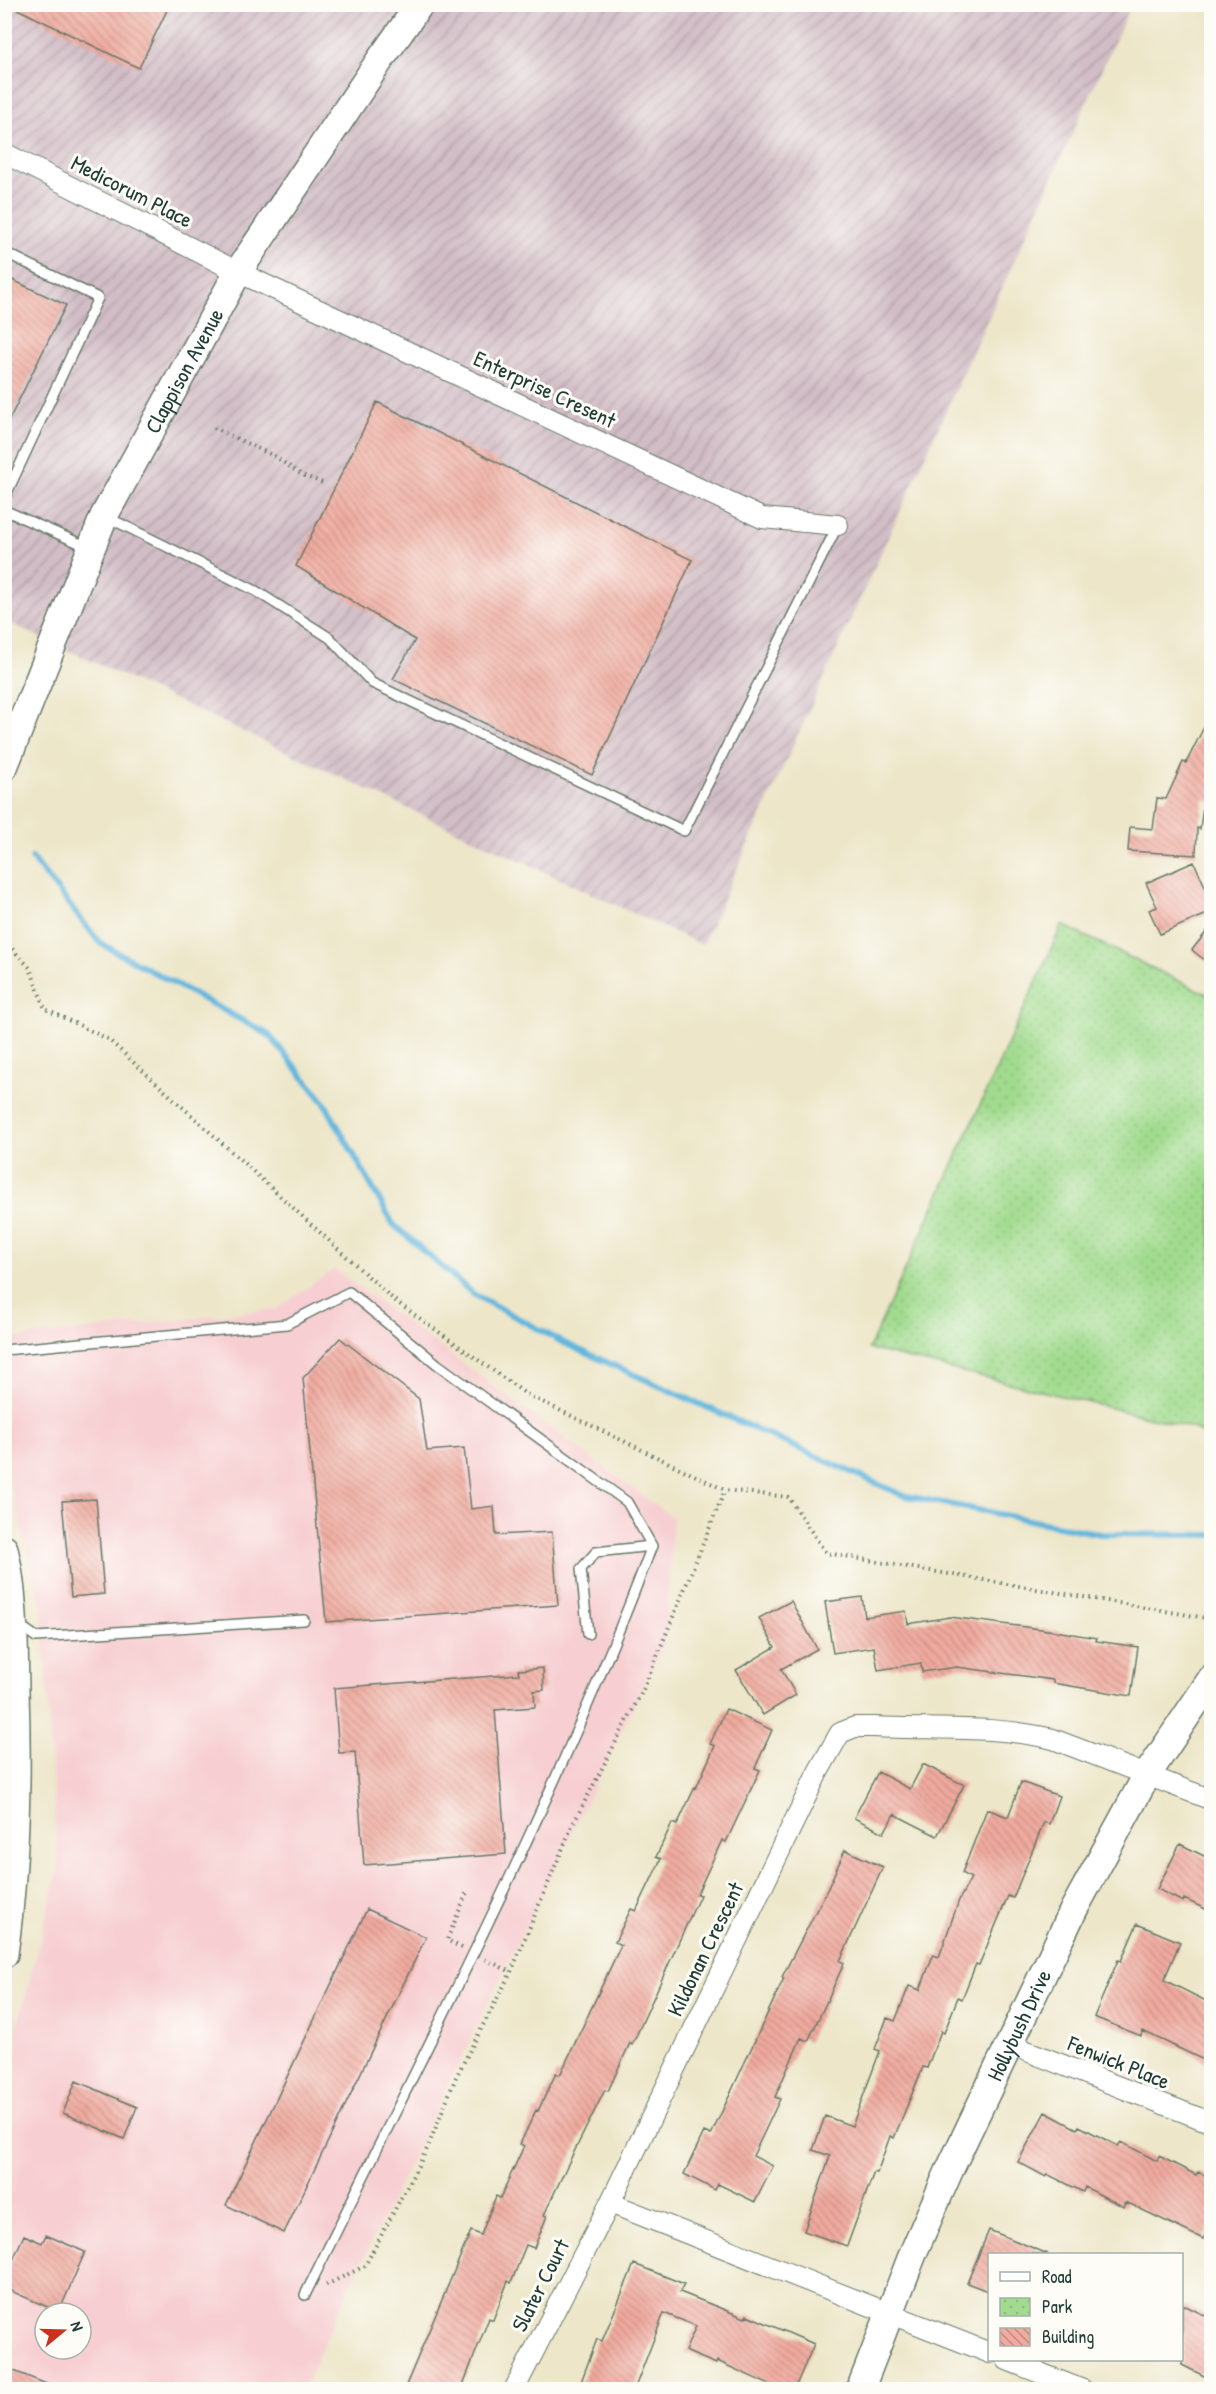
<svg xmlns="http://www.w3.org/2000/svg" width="1216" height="2394" font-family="'Patrick Hand',sans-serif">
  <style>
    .built { fill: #f7cfd2; fill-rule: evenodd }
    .industrial { fill: url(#industrial-furrows) }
    .park { fill: url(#park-dots); stroke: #608c61; stroke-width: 1.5 }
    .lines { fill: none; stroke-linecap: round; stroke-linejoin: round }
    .stream { stroke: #61b6dd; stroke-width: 6 }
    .building { fill: url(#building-back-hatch) }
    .lane-casing { stroke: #677868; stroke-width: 12 }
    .street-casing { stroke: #677868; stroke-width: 22 }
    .secondary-casing { stroke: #677868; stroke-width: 30 }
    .path { stroke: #677868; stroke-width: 4; stroke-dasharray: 1.5 4.5; stroke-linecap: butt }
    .lane { stroke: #fff; stroke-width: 9 }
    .street { stroke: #fff; stroke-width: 20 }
    .secondary { stroke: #fff; stroke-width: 27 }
    .labels { text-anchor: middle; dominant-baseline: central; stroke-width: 6; stroke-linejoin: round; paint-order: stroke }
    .street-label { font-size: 22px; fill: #1f3d34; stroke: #fdfcf7 }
  </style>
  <defs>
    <pattern id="industrial-furrows" width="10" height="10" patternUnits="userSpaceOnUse" patternTransform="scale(1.5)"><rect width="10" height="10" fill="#d2bdc6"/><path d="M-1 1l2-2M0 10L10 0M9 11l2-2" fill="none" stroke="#aa9ba2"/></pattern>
    <pattern id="park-dots" width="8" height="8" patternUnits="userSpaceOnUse" patternTransform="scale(1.5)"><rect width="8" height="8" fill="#a1db8e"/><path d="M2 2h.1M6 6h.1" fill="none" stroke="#8abd7b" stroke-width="1.8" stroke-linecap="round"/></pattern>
    <pattern id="building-back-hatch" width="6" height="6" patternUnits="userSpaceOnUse" patternTransform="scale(1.5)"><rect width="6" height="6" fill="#f1aa9f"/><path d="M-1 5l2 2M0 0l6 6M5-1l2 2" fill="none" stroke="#c38c82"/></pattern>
  </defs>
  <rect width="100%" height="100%" fill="#fdfcf7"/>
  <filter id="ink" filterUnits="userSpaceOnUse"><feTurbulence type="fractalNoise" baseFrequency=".0167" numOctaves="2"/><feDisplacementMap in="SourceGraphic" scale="12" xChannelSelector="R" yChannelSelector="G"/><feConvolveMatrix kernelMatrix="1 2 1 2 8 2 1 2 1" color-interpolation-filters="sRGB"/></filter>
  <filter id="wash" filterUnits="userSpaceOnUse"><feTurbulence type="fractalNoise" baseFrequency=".008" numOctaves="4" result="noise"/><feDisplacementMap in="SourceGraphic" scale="24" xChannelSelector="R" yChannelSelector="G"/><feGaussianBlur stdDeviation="1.35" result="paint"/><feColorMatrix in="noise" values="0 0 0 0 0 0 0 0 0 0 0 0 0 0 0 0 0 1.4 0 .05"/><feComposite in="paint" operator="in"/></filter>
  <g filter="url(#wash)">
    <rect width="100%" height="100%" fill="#ede6c9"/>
    <path class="built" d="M 334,1269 L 673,1518 L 665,1642 L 350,2286 L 303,2389 L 5,2389 L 5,2075 L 58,1871 L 42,1607 L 5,1465 L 4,1339 L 277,1309 ZM 45,2313 L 81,2313 L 81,2349 L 45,2349 Z"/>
    <path class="industrial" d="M 5,5 L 1131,5 L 702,945 L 5,621 Z"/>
    <path class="park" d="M 1062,925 L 1211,996 L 1211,1438 L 1193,1428 L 869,1349 Z"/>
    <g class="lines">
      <path class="stream" d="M 32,858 L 100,943 L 269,1035 L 324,1102 L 393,1224 L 473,1294 L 564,1343 L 902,1495 L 1100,1534 L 1212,1535"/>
    </g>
    <g id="blocks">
      <path class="building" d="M 7,4 L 170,4 L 139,68 Z
        M 4,276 L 66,305 L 4,430 Z
        M 377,402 L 692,560 L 592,775 L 393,679 L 415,640 L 296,566 Z
        M 1212,711 L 1212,802 L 1204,799 L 1200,829 L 1197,828 L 1196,855 L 1128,851 L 1130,827 L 1153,829 L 1157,798 L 1166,799 L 1183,762 L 1186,763 Z
        M 1194,862 L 1212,902 L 1212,912 L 1160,934 L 1149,910 L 1157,907 L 1146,883 Z
        M 1212,925 L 1212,966 L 1192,950 Z
        M 340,1338 L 419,1399 L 427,1451 L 464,1448 L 471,1509 L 494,1506 L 496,1535 L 552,1532 L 558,1605 L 326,1622 L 303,1378 Z
        M 96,1499 L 104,1594 L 71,1597 L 62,1501 Z
        M 862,1597 L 865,1617 L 906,1611 L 908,1624 L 950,1617 L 1055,1631 L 1097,1638 L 1096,1641 L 1138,1647 L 1131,1696 L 1053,1683 L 1053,1680 L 957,1667 L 922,1672 L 921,1663 L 878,1670 L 874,1647 L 833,1653 L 825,1602 Z
        M 791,1601 L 817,1649 L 781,1669 L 796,1695 L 763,1715 L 736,1670 L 775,1647 L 759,1618 Z
        M 543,1668 L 544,1690 L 534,1691 L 535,1707 L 495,1710 L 506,1854 L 364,1865 L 355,1752 L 339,1753 L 334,1688 L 519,1674 L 518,1670 Z
        M 726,1709 L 772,1730 L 755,1768 L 760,1770 L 726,1842 L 722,1840 L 697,1894 L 700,1895 L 632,2045 L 630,2043 L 608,2091 L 605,2090 L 567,2166 L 544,2215 L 547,2216 L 534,2248 L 526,2245 L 511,2283 L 508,2281 L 493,2320 L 489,2318 L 461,2390 L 404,2390 L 471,2231 L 481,2235 L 496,2196 L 500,2198 L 524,2146 L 520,2144 L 536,2110 L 538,2111 L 556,2073 L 560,2075 L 621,1945 L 615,1942 L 631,1909 L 636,1911 L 661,1859 L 656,1857 L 672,1823 L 677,1825 L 695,1787 L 696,1788 L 715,1746 L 710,1744 Z
        M 923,1764 L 964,1785 L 937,1836 L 894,1814 L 884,1833 L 854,1818 L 878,1772 L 910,1789 Z
        M 1021,1782 L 1059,1796 L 1049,1824 L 1044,1822 L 1013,1898 L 1008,1896 L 979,1965 L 976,1964 L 962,1999 L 958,1997 L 944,2033 L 941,2031 L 927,2068 L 923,2067 L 894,2138 L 890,2136 L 877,2173 L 874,2172 L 847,2246 L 804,2231 L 830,2156 L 813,2150 L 825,2116 L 852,2126 L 880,2051 L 875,2049 L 887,2018 L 895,2021 L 909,1986 L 920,1990 L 933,1955 L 939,1957 L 959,1900 L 971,1878 L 962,1873 L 987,1809 L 1008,1817 Z
        M 1180,1844 L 1212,1860 L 1212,1912 L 1184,1899 L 1183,1902 L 1157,1889 Z
        M 845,1850 L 883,1867 L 840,1961 L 844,1963 L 828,1999 L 808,2041 L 801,2038 L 775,2097 L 780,2099 L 753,2156 L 773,2166 L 755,2202 L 718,2184 L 715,2190 L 684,2174 L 704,2132 L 711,2135 L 784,1978 L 782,1977 L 828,1888 Z
        M 367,1909 L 426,1937 L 284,2233 L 226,2205 Z
        M 1137,1924 L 1180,1942 L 1164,1980 L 1212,2004 L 1212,2064 L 1143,2031 L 1141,2036 L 1094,2017 L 1118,1960 L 1121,1961 Z
        M 76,2081 L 137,2107 L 124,2139 L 63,2113 Z
        M 1045,2112 L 1077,2129 L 1079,2126 L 1118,2146 L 1121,2142 L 1157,2161 L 1159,2156 L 1196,2175 L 1198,2172 L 1212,2179 L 1212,2221 L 1203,2239 L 1126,2202 L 1124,2207 L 1085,2187 L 1083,2192 L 1047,2174 L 1046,2177 L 1018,2162 Z
        M 989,2230 L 1048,2254 L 990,2254 L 990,2292 L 967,2283 Z
        M 24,2235 L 42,2243 L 46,2235 L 85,2252 L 59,2312 L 4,2288 L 4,2280 Z
        M 634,2264 L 684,2284 L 680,2292 L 745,2318 L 747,2315 L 814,2344 L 794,2390 L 781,2390 L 717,2361 L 716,2364 L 685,2351 L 696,2326 L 664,2313 L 634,2390 L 578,2390 L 597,2339 L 602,2341 Z
        M 1182,2304 L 1212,2319 L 1212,2380 L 1182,2365 Z
        M 4,2367 L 59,2389 L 59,2390 L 4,2390 Z"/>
    </g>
  </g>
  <g filter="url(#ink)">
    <use href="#blocks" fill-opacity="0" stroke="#677868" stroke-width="1.5"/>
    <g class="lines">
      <defs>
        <path id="lane" d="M 4,252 L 98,298 L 4,499
          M 4,510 L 88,547
          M 105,516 L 256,591 L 330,638 L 372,683 L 684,831 L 838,525
          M 4,1350 L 287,1324 L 349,1292 L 437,1364 L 627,1502 L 652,1546 C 555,1803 426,2048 305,2295
          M 19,1625 L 36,1637 L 304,1620
          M 588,1634 L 581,1569 L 596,1552 L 652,1546"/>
        <path id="street" d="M 4,153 L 238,272 L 762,518 L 838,525
          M 1009,2044 L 1212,2123
          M 610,2203 L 990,2353
          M 1007,2360 L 1083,2390
          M 514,2390 L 610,2203 L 818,1772 L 840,1733 L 855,1727 L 874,1727 C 934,1730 994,1725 1053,1739 L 1212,1800"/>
        <g id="secondary">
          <path id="s1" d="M 4,767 L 104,516 L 238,272 L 380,60 L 420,4"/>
          <path d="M 4,1549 C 15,1595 14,1644 15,1690 C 18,1779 16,1866 4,1954"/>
          <path id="s2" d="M 860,2390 L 914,2251 L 950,2169 L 1074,1909 L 1147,1775 L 1212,1678"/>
        </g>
      </defs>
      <use href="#lane" class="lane-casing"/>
      <use href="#street" class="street-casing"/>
      <use href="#secondary" class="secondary-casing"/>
      <path class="path" d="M 214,428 L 274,456 L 302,475 L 326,484
        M 4,940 L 30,968 L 45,1009 L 108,1039 L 394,1300 L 526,1394 L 725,1490 L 788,1497 L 826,1553 L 1212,1619
        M 462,1948 L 447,1940 L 467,1892
        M 485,1959 L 511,1972
        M 326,2285 L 365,2266 L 427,2149 L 456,2077 L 511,1972 L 572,1826 L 644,1688 L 725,1490"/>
      <use href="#lane" class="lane"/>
      <use href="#street" class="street"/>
      <use href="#secondary" class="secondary"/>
    </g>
  </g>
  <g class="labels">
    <g class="street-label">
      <text transform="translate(132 191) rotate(27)">Medicorum Place</text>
      <text stroke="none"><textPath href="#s1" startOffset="436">Clappison Avenue</textPath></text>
      <text transform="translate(545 389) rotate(25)">Enterprise Cresent</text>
      <text transform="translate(705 1949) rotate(-64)">Kildonan Crescent</text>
      <text stroke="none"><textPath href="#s2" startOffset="398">Hollybush Drive</textPath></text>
      <text transform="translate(1119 2062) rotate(22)">Fenwick Place</text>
      <text transform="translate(540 2285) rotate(-63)">Slater Court</text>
    </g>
  </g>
  <rect width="1216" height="2394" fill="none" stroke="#fdfcf7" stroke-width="24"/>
  <rect x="988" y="2253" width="195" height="108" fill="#fdfcf7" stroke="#a4b0a9" stroke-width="1.5"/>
  <rect x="1000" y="2272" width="30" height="9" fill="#ffffff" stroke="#a4b0a9" stroke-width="1.5"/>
  <text x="1042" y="2283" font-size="18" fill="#1f3d34">Road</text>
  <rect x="1000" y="2298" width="30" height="18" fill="url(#park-dots)" stroke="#a4b0a9" stroke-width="1.5"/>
  <text x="1042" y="2313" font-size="18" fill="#1f3d34">Park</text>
  <rect x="1000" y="2328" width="30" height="18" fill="url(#building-back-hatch)" stroke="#a4b0a9" stroke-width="1.5"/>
  <text x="1042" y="2343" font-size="18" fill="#1f3d34">Building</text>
  <g transform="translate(63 2331) rotate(71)"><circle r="28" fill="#fdfcf7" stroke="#a4b0a9" stroke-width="1.5"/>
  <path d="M0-4.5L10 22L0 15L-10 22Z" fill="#c8321e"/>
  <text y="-9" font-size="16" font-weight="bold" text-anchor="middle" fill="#1f3d34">N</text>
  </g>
</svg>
